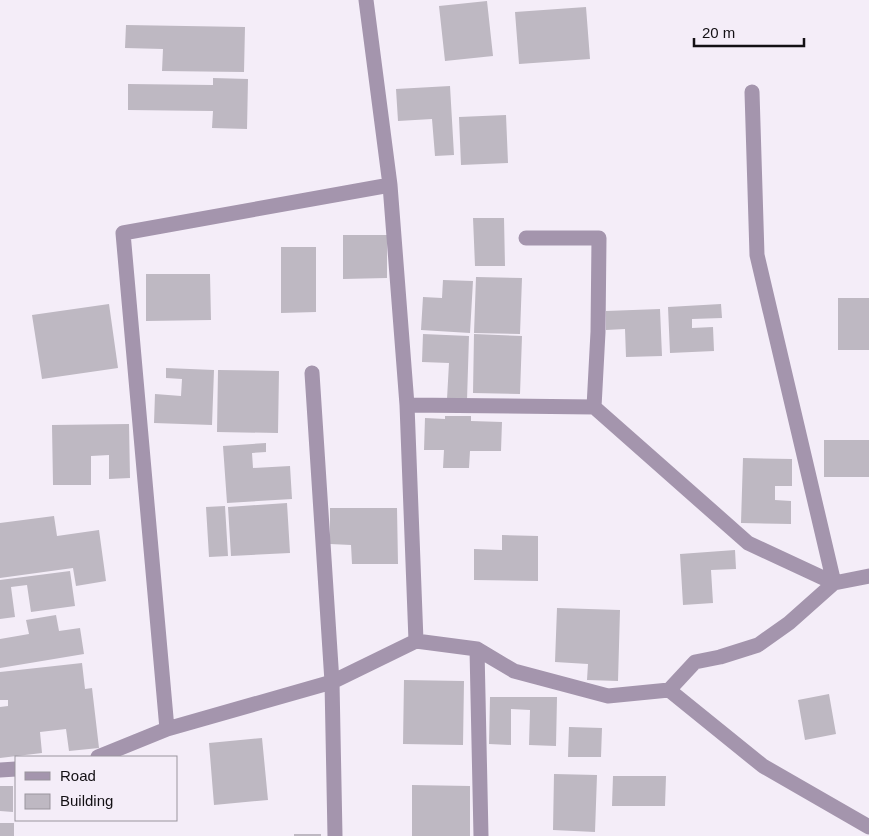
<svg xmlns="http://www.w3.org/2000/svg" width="869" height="836" font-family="Helvetica,sans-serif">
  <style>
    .building { fill: #beb8c2 }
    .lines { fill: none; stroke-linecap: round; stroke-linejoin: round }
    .minor { stroke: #a495ad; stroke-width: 15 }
  </style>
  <rect width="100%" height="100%" fill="#f4edf8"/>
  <path class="building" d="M 487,1 L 493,56 L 445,61 L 439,6 Z
    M 586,7 L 590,59 L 519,64 L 515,12 Z
    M 126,25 L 245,27 L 244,72 L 162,71 L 163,49 L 125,48 Z
    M 213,78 L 248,79 L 247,129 L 212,128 L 213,111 L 128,110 L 128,84 L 213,85 Z
    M 450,86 L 454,155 L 435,156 L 432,119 L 398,121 L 396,89 Z
    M 506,115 L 508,163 L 461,165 L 459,117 Z
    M 473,218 L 504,218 L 505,266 L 475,266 Z
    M 343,235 L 387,235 L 387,278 L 343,279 Z
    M 281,247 L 316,247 L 316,312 L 281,313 Z
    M 146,274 L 210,274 L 211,320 L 146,321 Z
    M 476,277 L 522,278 L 520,334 L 474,333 Z
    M 443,280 L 473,281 L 470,333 L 421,330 L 423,297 L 442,298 Z
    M 838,298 L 869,298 L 869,350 L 838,350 Z
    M 109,304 L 118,368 L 42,379 L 32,315 Z
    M 721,304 L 722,318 L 692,319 L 692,328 L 713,327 L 714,351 L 670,353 L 668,307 Z
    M 660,309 L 662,356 L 626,357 L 625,329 L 606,330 L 606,311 Z
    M 423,334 L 469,336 L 467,400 L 447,399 L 449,363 L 422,362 Z
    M 474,334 L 522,336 L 520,394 L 473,393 Z
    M 166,368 L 214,370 L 212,425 L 154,423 L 155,394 L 181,396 L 182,379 L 166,378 Z
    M 218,370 L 279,371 L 278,433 L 217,432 Z
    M 445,416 L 471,416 L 471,421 L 502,422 L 501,451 L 470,451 L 469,468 L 443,468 L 444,450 L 424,450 L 425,418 L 445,419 Z
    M 129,424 L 130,478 L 109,479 L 109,455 L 91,456 L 91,485 L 53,485 L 52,425 Z
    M 824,440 L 869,440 L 869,477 L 824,477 Z
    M 266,443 L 266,452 L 252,453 L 253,468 L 290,466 L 292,499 L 227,503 L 223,446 Z
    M 743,458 L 792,459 L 792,486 L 775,486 L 775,500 L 791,501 L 791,524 L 741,523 Z
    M 287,503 L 290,553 L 231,556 L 228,507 Z
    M 225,506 L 228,556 L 209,557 L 206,507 Z
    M 330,508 L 397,508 L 398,564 L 352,564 L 351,545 L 330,544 Z
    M 54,516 L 57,536 L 99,530 L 106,581 L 76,586 L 73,568 L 0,578 L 0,523 Z
    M 502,535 L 538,536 L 538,581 L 474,580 L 474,549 L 502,550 Z
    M 735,550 L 736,569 L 711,570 L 713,603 L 683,605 L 680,554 Z
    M 70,571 L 75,606 L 31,612 L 27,585 L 11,587 L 15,617 L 0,619 L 0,580 Z
    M 557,608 L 620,610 L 618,681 L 587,680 L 588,664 L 555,662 Z
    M 56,615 L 59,631 L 80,628 L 84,654 L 0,668 L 0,639 L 29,634 L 26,620 Z
    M 82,663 L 85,689 L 92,688 L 99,748 L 69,751 L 66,729 L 40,732 L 42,753 L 0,758 L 0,707 L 8,706 L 8,700 L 0,700 L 0,672 Z
    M 404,680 L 464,681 L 463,745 L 403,744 Z
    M 829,694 L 836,734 L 805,740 L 798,700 Z
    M 490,697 L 557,697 L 556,746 L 529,745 L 530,710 L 511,709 L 511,745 L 489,744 Z
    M 569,727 L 602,728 L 601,757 L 568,757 Z
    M 262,738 L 268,800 L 214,805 L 209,743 Z
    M 554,774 L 597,775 L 595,832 L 553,830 Z
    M 613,776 L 666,776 L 665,806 L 612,806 Z
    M 412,785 L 470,786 L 470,836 L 412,836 Z
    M 0,786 L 13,786 L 13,812 L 0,811 Z
    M 0,823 L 14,823 L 14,836 L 0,836 Z
    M 294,834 L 321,834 L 321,836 L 294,836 Z"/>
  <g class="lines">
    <path class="minor" d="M 366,0 L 390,185 L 407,405 L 416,641
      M 752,92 L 757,255 L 834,583
      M 526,238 L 599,238 L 598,332 L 594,407
      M 312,373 L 332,682 L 335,836
      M 407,405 L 594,407 L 748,543 L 834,583
      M 477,649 L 481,836
      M 669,690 L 763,766 L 869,827
      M 167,729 L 123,233 L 390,185
      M 98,757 L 167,729 L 332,682 L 416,641 L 477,649 L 514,671 L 608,696 L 669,690 L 695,662 L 720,657 L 758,645 L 789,623 L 834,583 L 869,576
      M 0,770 L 16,769"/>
  </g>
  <rect x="15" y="756" width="162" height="65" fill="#f4edf8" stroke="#9a959d"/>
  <rect x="25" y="772" width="25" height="8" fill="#a495ad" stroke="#9a959d"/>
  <text x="60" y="781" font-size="15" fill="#131014">Road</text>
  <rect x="25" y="794" width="25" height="15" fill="#beb8c2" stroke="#9a959d"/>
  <text x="60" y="806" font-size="15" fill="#131014">Building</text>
  <path d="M694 38v8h110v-8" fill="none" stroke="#131014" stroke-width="2.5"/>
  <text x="702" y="38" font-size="15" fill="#131014" stroke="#f4edf8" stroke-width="4" paint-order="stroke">20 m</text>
</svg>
